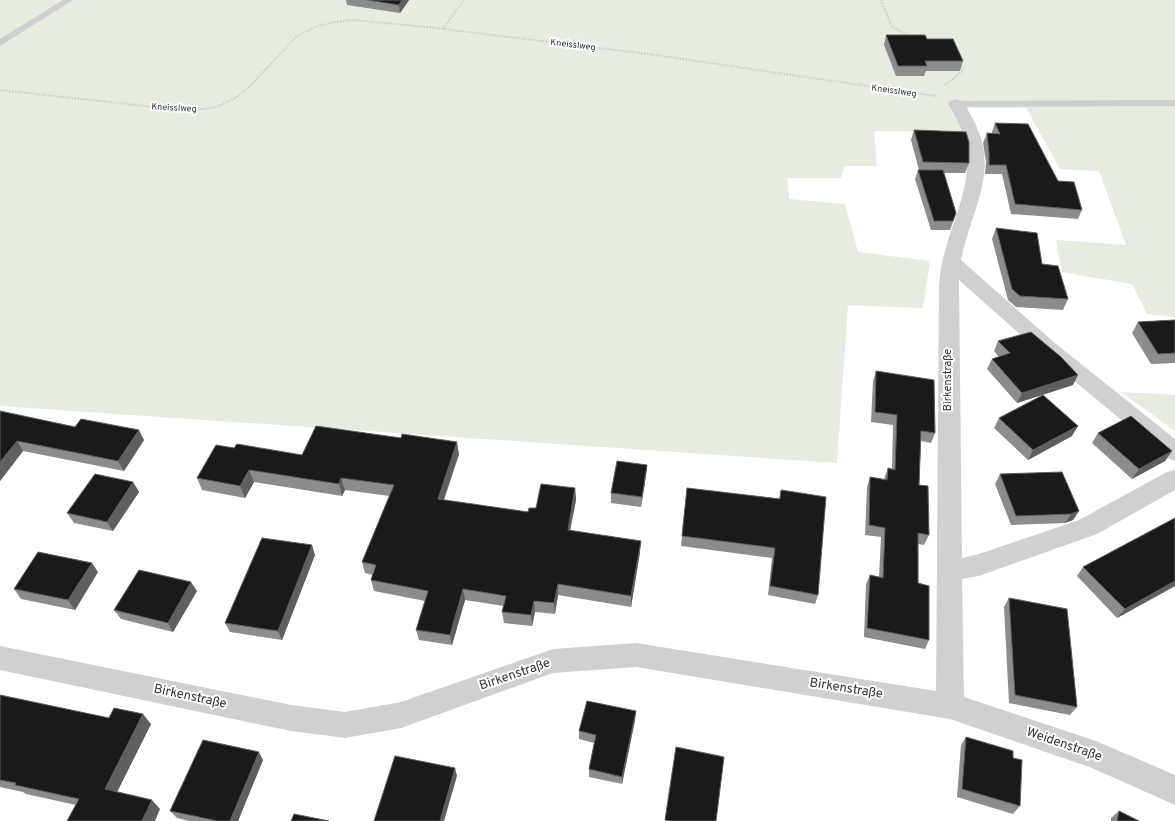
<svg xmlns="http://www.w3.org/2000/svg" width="1175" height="821" font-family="Overpass,sans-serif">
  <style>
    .green { fill: #e6ecdf }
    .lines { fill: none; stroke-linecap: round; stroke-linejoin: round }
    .path { stroke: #cdcdcd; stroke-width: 2; stroke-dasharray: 1.5 1.5; stroke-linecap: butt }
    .service { fill: #d0d0d0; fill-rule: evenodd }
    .minor { fill: #d0d0d0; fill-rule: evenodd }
    .wall { fill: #8c8c8c }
    .shaded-wall { fill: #5f5f5f }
    .building { fill: #1a1a1a; stroke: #5f5f5f }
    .labels { text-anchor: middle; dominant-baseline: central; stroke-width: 4; stroke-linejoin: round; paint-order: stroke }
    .far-street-label { font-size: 9px; fill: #333; stroke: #fff }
    .street-label { font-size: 11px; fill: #333; stroke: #fff }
    .near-street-label { font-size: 13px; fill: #333; stroke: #fff }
  </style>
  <rect width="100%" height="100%" fill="#fff"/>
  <path class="green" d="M 0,0 L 1175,0 L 1175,317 L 1147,314 L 1132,284 L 1062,272 L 1056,240 L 1126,245 L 1099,171 L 1060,169 L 1026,108 L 968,108 L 965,132 L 874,131 L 877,166 L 845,166 L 841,178 L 787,178 L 789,199 L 845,204 L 858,252 L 930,261 L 923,308 L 848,305 L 837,463 L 0,406 Z
    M 1121,392 L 1175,395 L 1175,431 Z"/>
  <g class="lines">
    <path class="path" d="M 881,0 L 892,27 L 909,36
      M 443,29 L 464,0
      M 945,85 L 963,71 L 961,66
      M 0,90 L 172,109 L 194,110 L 217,107 L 235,98 L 249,87 L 297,36 L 315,27 L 334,22 L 354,20 L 436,28 L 648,54 L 936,96"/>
    <path class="service" d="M 63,0 L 73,0 L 0,46 L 0,39 Z
      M 1175,100 L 1175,106 L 956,107 L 951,104 L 956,101 Z"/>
    <path class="minor" d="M 956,99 L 962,101 C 1006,165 975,196 961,260 L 1056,344 L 1175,439 L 1175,461 L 1167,458 L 1042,354 L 959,280 L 962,558 L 979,554 L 1079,520 L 1167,472 L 1175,470 L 1175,490 L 1097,534 L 979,576 L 962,579 L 964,697 L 1096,741 L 1175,775 L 1175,805 L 1092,768 L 950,719 L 636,667 L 553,673 L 401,728 L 345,738 L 291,731 L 0,670 L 0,646 L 291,705 L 345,712 L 401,702 L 553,649 L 636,643 L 936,691 L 939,285 C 944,216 994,174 948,104 L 950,101 Z"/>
  </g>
  <path class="wall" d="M 346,0 L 409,0 L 400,13 L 347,5 Z
    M 886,35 L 927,39 L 963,61 L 960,71 L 926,71 L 924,76 L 896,76 L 884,45 Z
    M 995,123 L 1058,181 L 1082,210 L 1078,219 L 1011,214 L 1002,174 L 985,174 L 986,162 L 983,143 L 987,133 L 992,133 L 992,132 Z
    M 914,130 L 969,163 L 965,173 L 944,173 L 956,213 L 950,230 L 931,230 L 915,179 L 918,170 L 919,170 L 911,140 Z
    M 996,228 L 1042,264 L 1068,299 L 1063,310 L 1016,307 L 1008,300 L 992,239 Z
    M 1175,320 L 1175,363 L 1151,364 L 1132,333 L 1138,322 Z
    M 998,341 L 1073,385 L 1017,403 L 987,369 L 992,359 L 999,357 L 994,351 Z
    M 876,371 L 935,433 L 931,443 L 921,441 L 919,485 L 929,535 L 924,545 L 918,544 L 918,583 L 929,640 L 925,649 L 864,637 L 866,584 L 870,575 L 879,577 L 881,537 L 865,535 L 867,487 L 870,477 L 884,479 L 888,468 L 892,469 L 893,425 L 871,422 L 873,381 Z
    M 0,411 L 75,427 L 144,440 L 124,471 L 23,451 L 0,481 Z
    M 999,418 L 1072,436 L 1028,460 L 994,428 Z
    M 1098,433 L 1172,451 L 1165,461 L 1132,479 L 1092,443 Z
    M 401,438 L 459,454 L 444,500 L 528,512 L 575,488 L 576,500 L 570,530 L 640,552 L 631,607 L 558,595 L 555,614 L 535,612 L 532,626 L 504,623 L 502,612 L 504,606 L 465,600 L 452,645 L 419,640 L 416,630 L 425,601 L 374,591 L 371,580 L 373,575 L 365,573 L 362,562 L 389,496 L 345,490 L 342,496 L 254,482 L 245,498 L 202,490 L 197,478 L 234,448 L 302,455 Z
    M 647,465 L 646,475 L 641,507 L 611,503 L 611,493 Z
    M 1000,474 L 1079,511 L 1073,520 L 1065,523 L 1011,525 L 995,484 Z
    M 133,482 L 139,492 L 113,531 L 74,523 L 67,513 Z
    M 687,488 L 779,499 L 781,490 L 818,595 L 815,604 L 768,595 L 772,558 L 681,546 Z
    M 1175,518 L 1175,586 L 1117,618 L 1077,576 L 1083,567 Z
    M 315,555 L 282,640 L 230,632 L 225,623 Z
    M 98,572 L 75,610 L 21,599 L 14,589 Z
    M 197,591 L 173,632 L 121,619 L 114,610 Z
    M 1009,598 L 1077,707 L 1070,715 L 1009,703 L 1004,607 Z
    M 0,695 L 109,718 L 151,724 L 117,792 L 160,809 L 76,805 L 26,794 L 23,792 L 0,787 Z
    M 635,720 L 622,784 L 589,777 L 589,769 L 594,743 L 579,739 L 579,731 Z
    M 966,737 L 1020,806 L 1013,814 L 957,797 L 961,745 Z
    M 263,760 L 238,821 L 189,821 L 177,818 L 170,811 Z
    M 1119,811 L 1139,821 L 1111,821 L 1111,818 Z"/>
  <path class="shaded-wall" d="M 402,0 L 409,0 L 400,13 L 399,5 Z
    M 1078,375 L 1073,385 L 1017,403 L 1022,393 Z
    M 1078,426 L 1072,436 L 1028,460 L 1033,450 Z
    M 139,430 L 144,440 L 124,471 L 118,461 Z
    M 17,441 L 23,451 L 0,481 L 0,462 Z
    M 457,442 L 459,454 L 440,511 L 438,499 Z
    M 1172,451 L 1165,461 L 1132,479 L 1139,469 Z
    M 647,465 L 646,475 L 641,507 L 642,497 Z
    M 249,470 L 254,482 L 245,498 L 240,486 Z
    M 341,478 L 345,490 L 342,496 L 339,484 Z
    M 133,482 L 139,492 L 113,531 L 107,522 Z
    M 575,488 L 576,500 L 568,541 L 568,530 Z
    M 1079,511 L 1073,520 L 1065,523 L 1071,514 Z
    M 641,541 L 640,552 L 631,607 L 631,596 Z
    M 312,545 L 315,555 L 282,640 L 278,631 Z
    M 92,563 L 98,572 L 75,610 L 68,600 Z
    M 1175,581 L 1175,586 L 1117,618 L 1125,609 Z
    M 191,582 L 197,591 L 173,632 L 168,623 Z
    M 558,584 L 558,595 L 555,614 L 554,603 Z
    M 463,589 L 465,600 L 452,645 L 450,635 Z
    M 534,601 L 535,612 L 532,626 L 531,615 Z
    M 636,711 L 635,720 L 622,784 L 622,777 Z
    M 143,714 L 151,724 L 114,798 L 105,789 Z
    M 259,752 L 263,760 L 238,821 L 230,821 Z
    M 455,768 L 457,776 L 444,821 L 440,821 Z
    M 152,800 L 160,809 L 155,821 L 142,821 Z"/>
  <path class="building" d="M 367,0 L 402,0 L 399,5 Z
    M 886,35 L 925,35 L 927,39 L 953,39 L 963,61 L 925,61 L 927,66 L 898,66 Z
    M 995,123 L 1028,124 L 1058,181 L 1074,182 L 1082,210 L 1015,204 L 1006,165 L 989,165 L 989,153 L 987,133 L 1000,134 Z
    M 914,130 L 966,132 L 969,142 L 969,163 L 923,162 Z
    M 918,170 L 943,170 L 956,213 L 953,221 L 934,221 Z
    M 996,228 L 1037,233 L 1042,264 L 1058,266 L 1068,299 L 1020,296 L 1012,289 Z
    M 1175,320 L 1175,353 L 1158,354 L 1138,322 Z
    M 1031,332 L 1061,357 L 1078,375 L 1022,393 L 992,359 L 1010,353 L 998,341 Z
    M 876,371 L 934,380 L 935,433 L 921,431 L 919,485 L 928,486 L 929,535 L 918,533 L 918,583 L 929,586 L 929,640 L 867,628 L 870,575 L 883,578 L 885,528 L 869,525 L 870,477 L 887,480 L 888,468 L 895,470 L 897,415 L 875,412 Z
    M 1043,395 L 1078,426 L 1033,450 L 999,418 Z
    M 0,411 L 75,427 L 81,419 L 139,430 L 118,461 L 17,441 L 0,462 Z
    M 1131,416 L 1172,451 L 1139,469 L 1098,433 Z
    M 316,426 L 401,438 L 402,434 L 457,442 L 438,499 L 528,512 L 529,508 L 536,508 L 541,484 L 575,488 L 568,530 L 641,541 L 631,596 L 558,584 L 554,603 L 534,601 L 531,615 L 502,612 L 506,596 L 463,589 L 450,635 L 416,630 L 428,591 L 371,580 L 376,565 L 362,562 L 394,485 L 341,478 L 339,484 L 249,470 L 240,486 L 197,478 L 216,445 L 234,448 L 237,444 L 302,455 Z
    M 617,461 L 647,465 L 642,497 L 611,493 Z
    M 1062,472 L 1079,511 L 1071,514 L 1016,516 L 1000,474 Z
    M 95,474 L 133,482 L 107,522 L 67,513 Z
    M 687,488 L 780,499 L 781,490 L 826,497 L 818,595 L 770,586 L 775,548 L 682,536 Z
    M 1175,518 L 1175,581 L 1125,609 L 1083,567 Z
    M 262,538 L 312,545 L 278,631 L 225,623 Z
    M 38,552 L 92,563 L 68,600 L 14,589 Z
    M 139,570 L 191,582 L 168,623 L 114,610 Z
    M 1009,598 L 1067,609 L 1077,707 L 1015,695 Z
    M 0,695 L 109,718 L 114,708 L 143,714 L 105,789 L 152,800 L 142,821 L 67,821 L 79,799 L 15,785 L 16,783 L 0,780 Z
    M 587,701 L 636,711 L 622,777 L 589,769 L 596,735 L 579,731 Z
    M 966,737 L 1013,751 L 1013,758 L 1022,760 L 1020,806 L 962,789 Z
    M 203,740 L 259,752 L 230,821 L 218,821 L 170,811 Z
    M 676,747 L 724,757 L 716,821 L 670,821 L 665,820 Z
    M 395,756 L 455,768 L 440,821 L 374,821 Z
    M 1119,811 L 1139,821 L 1117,821 Z
    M 294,814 L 329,821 L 291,821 Z"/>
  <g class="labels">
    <g class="far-street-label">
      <text transform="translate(573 45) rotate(7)">Kneisslweg</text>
      <text transform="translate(894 91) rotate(8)">Kneisslweg</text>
      <text transform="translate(174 108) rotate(3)">Kneisslweg</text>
    </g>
    <g class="street-label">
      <text transform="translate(948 380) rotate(-90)">Birkenstraße</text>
    </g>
    <g class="near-street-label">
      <text transform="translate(515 675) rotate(-19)">Birkenstraße</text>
      <text transform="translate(846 689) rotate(9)">Birkenstraße</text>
      <text transform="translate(190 697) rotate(12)">Birkenstraße</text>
      <text transform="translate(1064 745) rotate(19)">Weidenstraße</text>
    </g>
  </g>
</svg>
